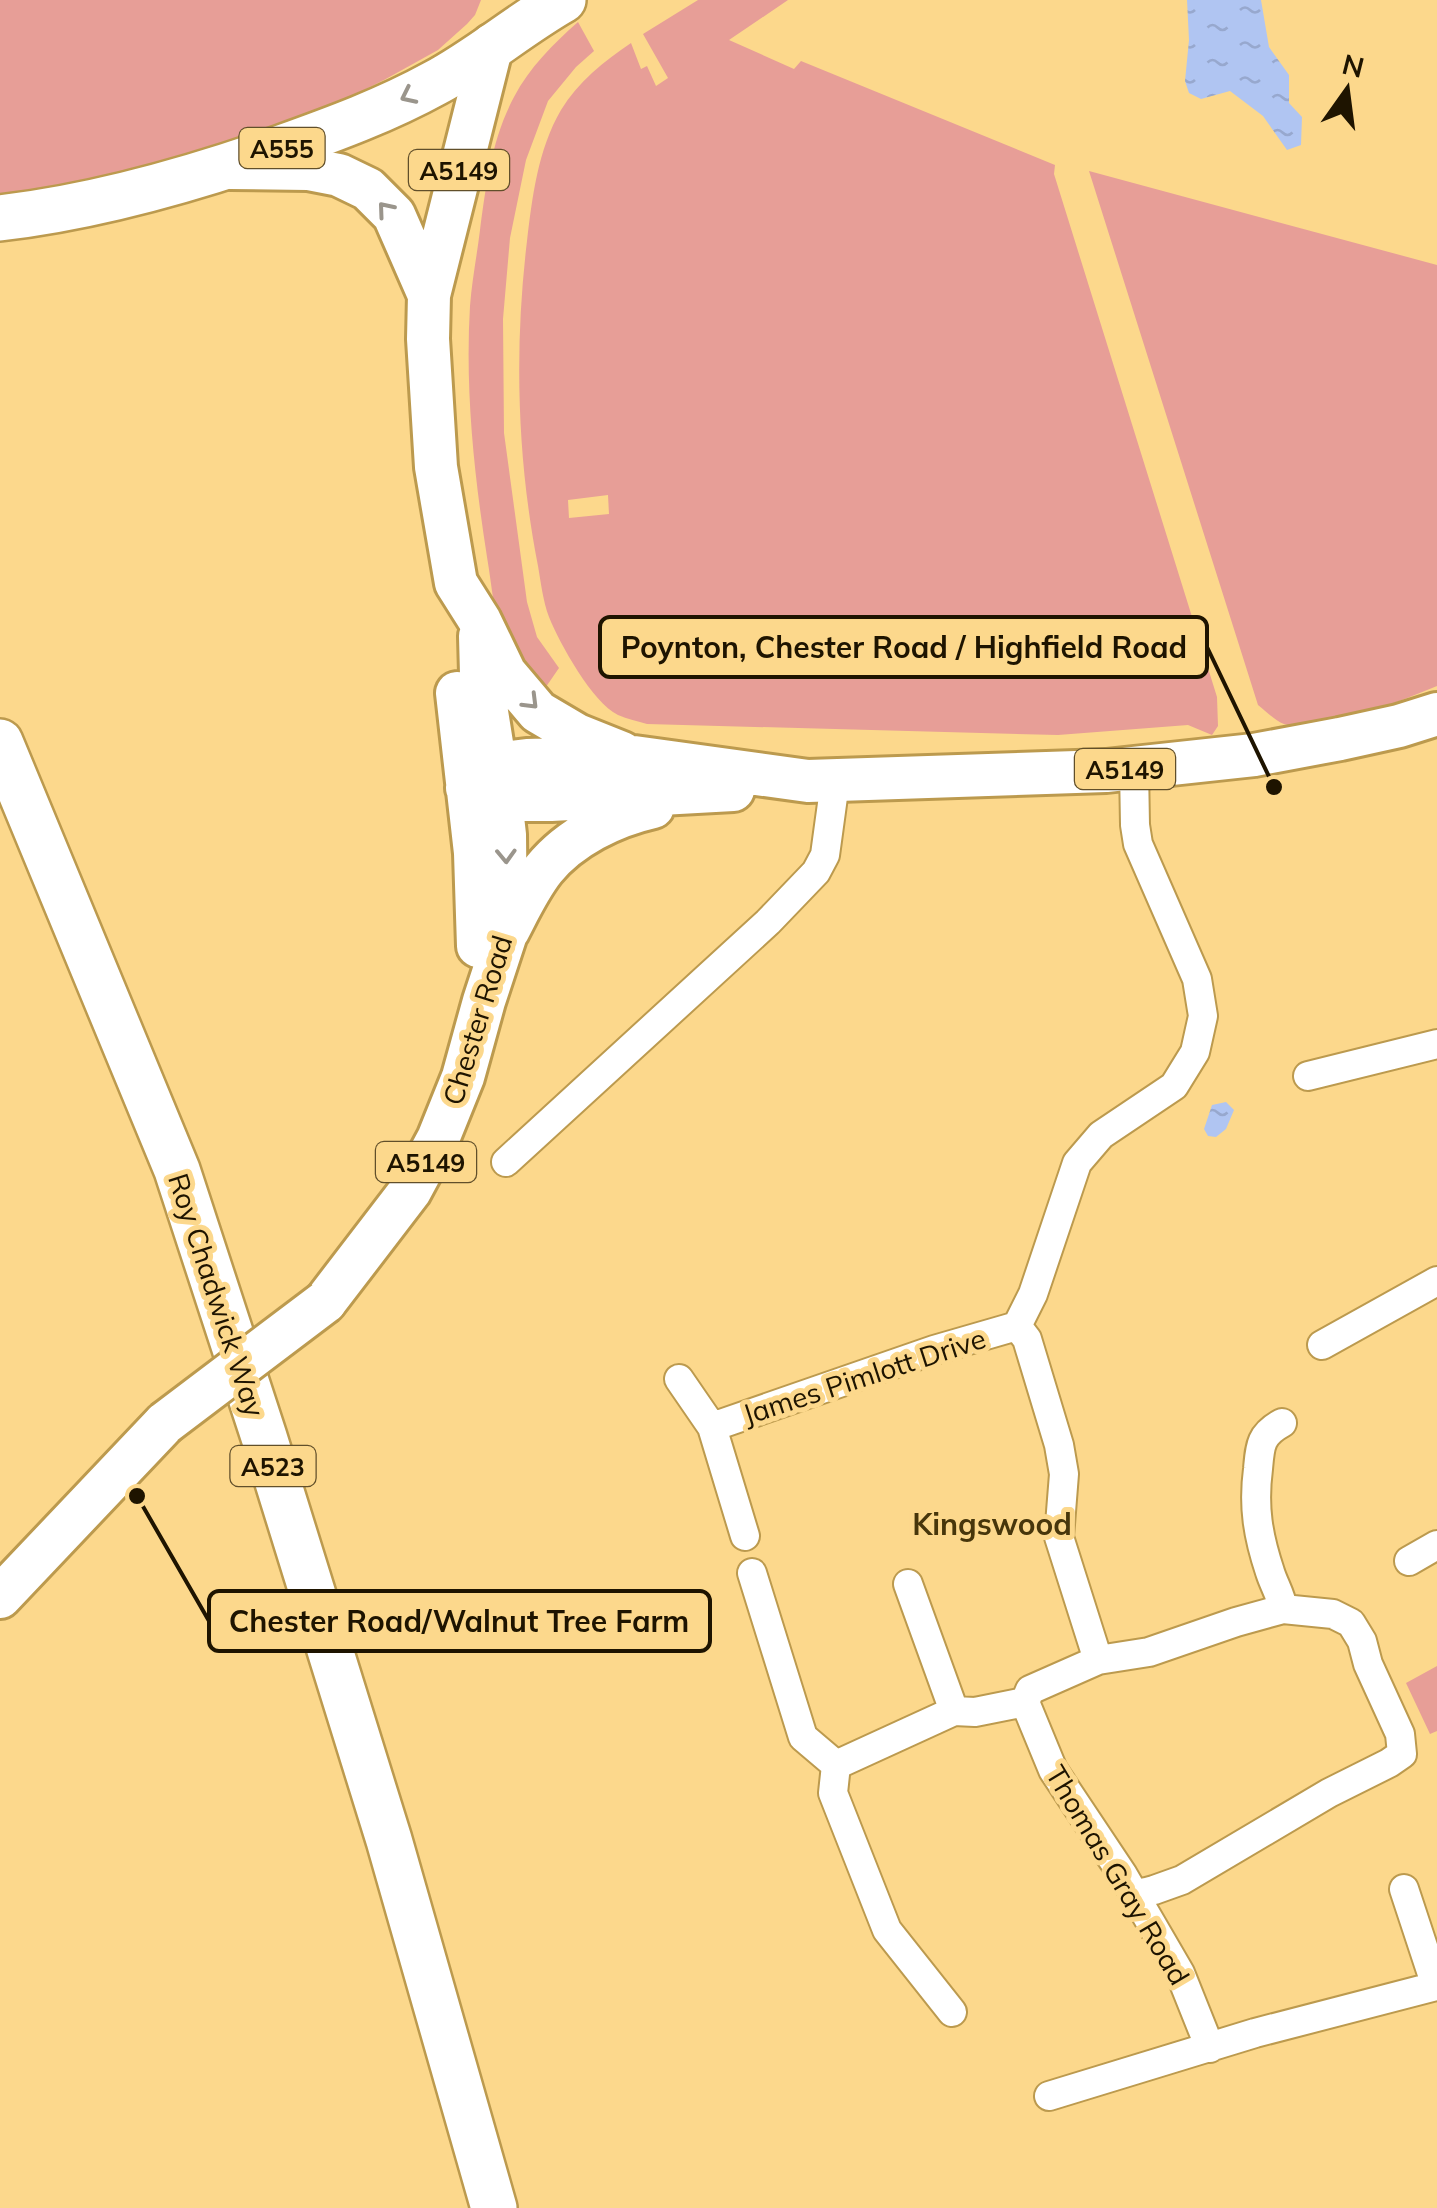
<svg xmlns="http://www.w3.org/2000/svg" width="1437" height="2208" font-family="Mulish,sans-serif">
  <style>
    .grass { fill: #e79e97; fill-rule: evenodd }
    .water { fill: url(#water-ripples) }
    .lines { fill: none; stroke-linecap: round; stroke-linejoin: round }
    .minor-casing { stroke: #bc9a4e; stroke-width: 32 }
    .primary-casing { stroke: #bc9a4e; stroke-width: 48 }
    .trunk-casing { stroke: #bc9a4e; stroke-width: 50 }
    .minor { stroke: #fff; stroke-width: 28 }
    .primary { stroke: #fff; stroke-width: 42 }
    .trunk { stroke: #fff; stroke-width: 45 }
    .primary-bridge-casing { stroke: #bc9a4e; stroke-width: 48; stroke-linecap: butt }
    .primary-bridge { stroke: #fff; stroke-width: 42 }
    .oneway { stroke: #9a958c }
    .labels { text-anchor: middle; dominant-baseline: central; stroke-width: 10; stroke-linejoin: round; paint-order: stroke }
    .shield { fill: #fcd88c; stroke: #614f2a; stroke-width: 2.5 }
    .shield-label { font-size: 25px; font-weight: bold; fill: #1e1400 }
    .street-label { font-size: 28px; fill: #1e1400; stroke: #fcd88c }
    .neighbourhood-label { font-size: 30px; font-weight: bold; fill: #47360b; stroke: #fcd88c }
    .leader { fill: none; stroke: #1e1400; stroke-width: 4 }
    .callout-dot { fill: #1e1400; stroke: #fcd88c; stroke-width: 4 }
    .callout { fill: #fcd88c; stroke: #1e1400; stroke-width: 4 }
    .callout-label { font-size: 30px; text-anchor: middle; font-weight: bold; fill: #1e1400 }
  </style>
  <defs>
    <pattern id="water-ripples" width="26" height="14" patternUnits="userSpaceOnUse" patternTransform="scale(2.5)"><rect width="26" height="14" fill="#b0c5f2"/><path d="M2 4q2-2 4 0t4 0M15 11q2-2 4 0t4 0" fill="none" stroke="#97a8ce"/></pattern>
  </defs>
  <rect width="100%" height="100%" fill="#fcd88c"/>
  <path class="grass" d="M 0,0 L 481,0 L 475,15 L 467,24 L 438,50 L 384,80 L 316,114 L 210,156 L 0,199 Z
    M 698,0 L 788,0 L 729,40 L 794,69 L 801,61 L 1055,165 L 1054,174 L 1217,697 L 1218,726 L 1212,735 L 1188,725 L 1058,735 L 647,724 C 638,721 627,719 618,715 C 592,702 560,644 549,617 C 543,601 541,583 538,566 C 517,459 514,349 527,241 C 532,198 538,149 561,110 C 578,82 604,61 631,43 L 641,69 L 647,66 L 656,86 L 668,78 L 643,34 ZM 608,495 L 609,514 L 569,518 L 568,500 Z
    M 578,22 L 594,51 L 576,67 L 548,101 L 526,160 L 510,238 L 503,319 L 504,433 L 527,602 L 537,637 L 559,668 L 539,697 C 528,681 512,664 505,646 C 494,619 492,586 487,557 C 474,474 465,389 470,306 C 472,280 477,255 480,230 C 486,185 492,138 514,97 C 529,68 553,44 578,22 Z
    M 1089,171 L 1437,265 L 1437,686 C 1402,700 1320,735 1284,724 C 1275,721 1266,711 1258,705 Z
    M 1437,1666 L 1437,1731 L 1430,1734 L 1406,1683 Z"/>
  <path class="water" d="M 1187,0 L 1261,0 L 1269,47 L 1289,75 L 1289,103 L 1302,117 L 1301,145 L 1287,150 L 1263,116 L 1230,91 L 1201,99 L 1189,93 L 1185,81 L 1189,40 Z
    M 1226,1102 L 1234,1110 L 1226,1129 L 1216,1137 L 1208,1136 L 1204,1129 L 1212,1105 Z"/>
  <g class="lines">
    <defs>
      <path id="minor" d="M 1308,1076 L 1437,1044
        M 506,1162 L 768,922 L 816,872 L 825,855 L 835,782
        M 1322,1345 L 1437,1281
        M 679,1379 L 712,1427
        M 1282,1423 C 1260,1435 1260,1446 1258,1469 C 1253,1507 1258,1536 1270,1572 C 1274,1585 1281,1595 1283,1609
        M 745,1536 L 712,1427 L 934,1350 L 1017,1326
        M 1409,1561 L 1437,1545
        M 752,1573 L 803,1737 L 836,1765 L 954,1711 L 975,1712 L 1025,1702
        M 908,1584 L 954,1711
        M 1098,1660 L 1059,1537 L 1064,1474 L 1059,1445 L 1027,1339 L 1017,1326 L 1033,1294 L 1077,1163 L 1101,1135 L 1174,1086 L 1195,1052 L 1203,1016 L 1197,979 L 1138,844 L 1135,825 L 1134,768
        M 1025,1702 L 1030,1690 L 1098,1660 L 1149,1652 L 1236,1622 L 1283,1609 L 1333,1614 L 1351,1623 L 1362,1641 L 1368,1664 L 1400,1734 L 1402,1754 L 1389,1763 L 1329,1793 L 1182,1880 L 1154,1890 L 1143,1893 L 1133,1892
        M 1025,1702 L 1053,1770 L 1123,1875 L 1180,1973 L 1210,2048
        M 836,1765 L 833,1793 L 887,1930 L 952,2012
        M 1049,2096 L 1255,2033 L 1436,1986 L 1404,1889"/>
      <path id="primary" d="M 492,45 L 429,295 L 428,339 L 436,467 L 456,583 L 480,621 L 505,673 L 538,712 L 577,735 L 622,753
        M 231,168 L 308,169 L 339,175 L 368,189 L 394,215 L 429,295
        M 457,693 L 475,853 L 478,946
        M 467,788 L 496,764 L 527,760 L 634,757 L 808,781 L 1106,771 L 1254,755 L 1340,739 L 1399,726 L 1437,714
        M 475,791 L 501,800 L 551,800 L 733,790
        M 508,931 C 519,910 529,888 544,869 C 570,837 613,816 653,807
        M 325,1302 L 410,1191 L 438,1139 L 463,1077 L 484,1001 L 506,934 L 505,835 L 501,800 L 481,674 L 480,636
        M 0,1597 L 165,1423"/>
      <path id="trunk" d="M 0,218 C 96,207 190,180 281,148 C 334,129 386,110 435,83 C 480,59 519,25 563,0
        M 0,742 L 177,1170 L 264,1437 L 389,1840 L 494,2208"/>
    </defs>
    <use href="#minor" class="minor-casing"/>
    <use href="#primary" class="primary-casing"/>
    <use href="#trunk" class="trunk-casing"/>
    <use href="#minor" class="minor"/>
    <use href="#primary" class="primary"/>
    <use href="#trunk" class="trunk"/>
    <defs>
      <path id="primary-bridge" d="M 165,1423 L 325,1302"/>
    </defs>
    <use href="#primary-bridge" class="primary-bridge-casing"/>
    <use href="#primary-bridge" class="primary-bridge"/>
  </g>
  <defs><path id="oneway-chevron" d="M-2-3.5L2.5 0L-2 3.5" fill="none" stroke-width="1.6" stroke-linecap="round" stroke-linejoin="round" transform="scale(2.5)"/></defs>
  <g class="oneway">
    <use href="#oneway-chevron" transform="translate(408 96) rotate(154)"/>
    <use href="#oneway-chevron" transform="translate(385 209) rotate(-130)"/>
    <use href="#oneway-chevron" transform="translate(531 702) rotate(45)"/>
    <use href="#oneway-chevron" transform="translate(506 856) rotate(88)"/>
  </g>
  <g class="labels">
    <g class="shield">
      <rect x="239.5" y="128" width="85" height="40" rx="8"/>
      <rect x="409" y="150" width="100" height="40" rx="8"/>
      <rect x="1075" y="749" width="100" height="40" rx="8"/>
      <rect x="376" y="1142" width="100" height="40" rx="8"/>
      <rect x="230.5" y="1446" width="85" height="40" rx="8"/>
    </g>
    <g class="shield-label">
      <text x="282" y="148">A555</text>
      <text x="459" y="170">A5149</text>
      <text x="1125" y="769">A5149</text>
      <text x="426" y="1162">A5149</text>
      <text x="273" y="1466">A523</text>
    </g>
    <g class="street-label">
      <text transform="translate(477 1020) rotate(-73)">Chester Road</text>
      <text transform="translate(217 1295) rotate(72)">Roy Chadwick Way</text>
      <text transform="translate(864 1376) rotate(-18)">James Pimlott Drive</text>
      <text transform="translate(1118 1875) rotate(59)">Thomas Gray Road</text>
    </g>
    <g class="neighbourhood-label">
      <text x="992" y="1524">Kingswood</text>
    </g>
  </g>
  <path class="leader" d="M1274 787L1207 647M137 1496L209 1621"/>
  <g class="callout-dot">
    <circle cx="1274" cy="787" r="10"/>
    <circle cx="137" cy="1496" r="10"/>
  </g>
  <g class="callout">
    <rect x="600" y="617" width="607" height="60" rx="10"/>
    <rect x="209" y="1591" width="501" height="60" rx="10"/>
  </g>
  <g class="callout-label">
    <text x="904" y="658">Poynton, Chester Road / Highfield Road</text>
    <text x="459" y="1632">Chester Road/Walnut Tree Farm</text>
  </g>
  <g transform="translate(1347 90) rotate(14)" stroke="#fcd88c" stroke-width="8" paint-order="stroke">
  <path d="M0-8L18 38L0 25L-18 38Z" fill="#1e1400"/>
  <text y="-15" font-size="28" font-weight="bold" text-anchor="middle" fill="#1e1400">N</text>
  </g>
</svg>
